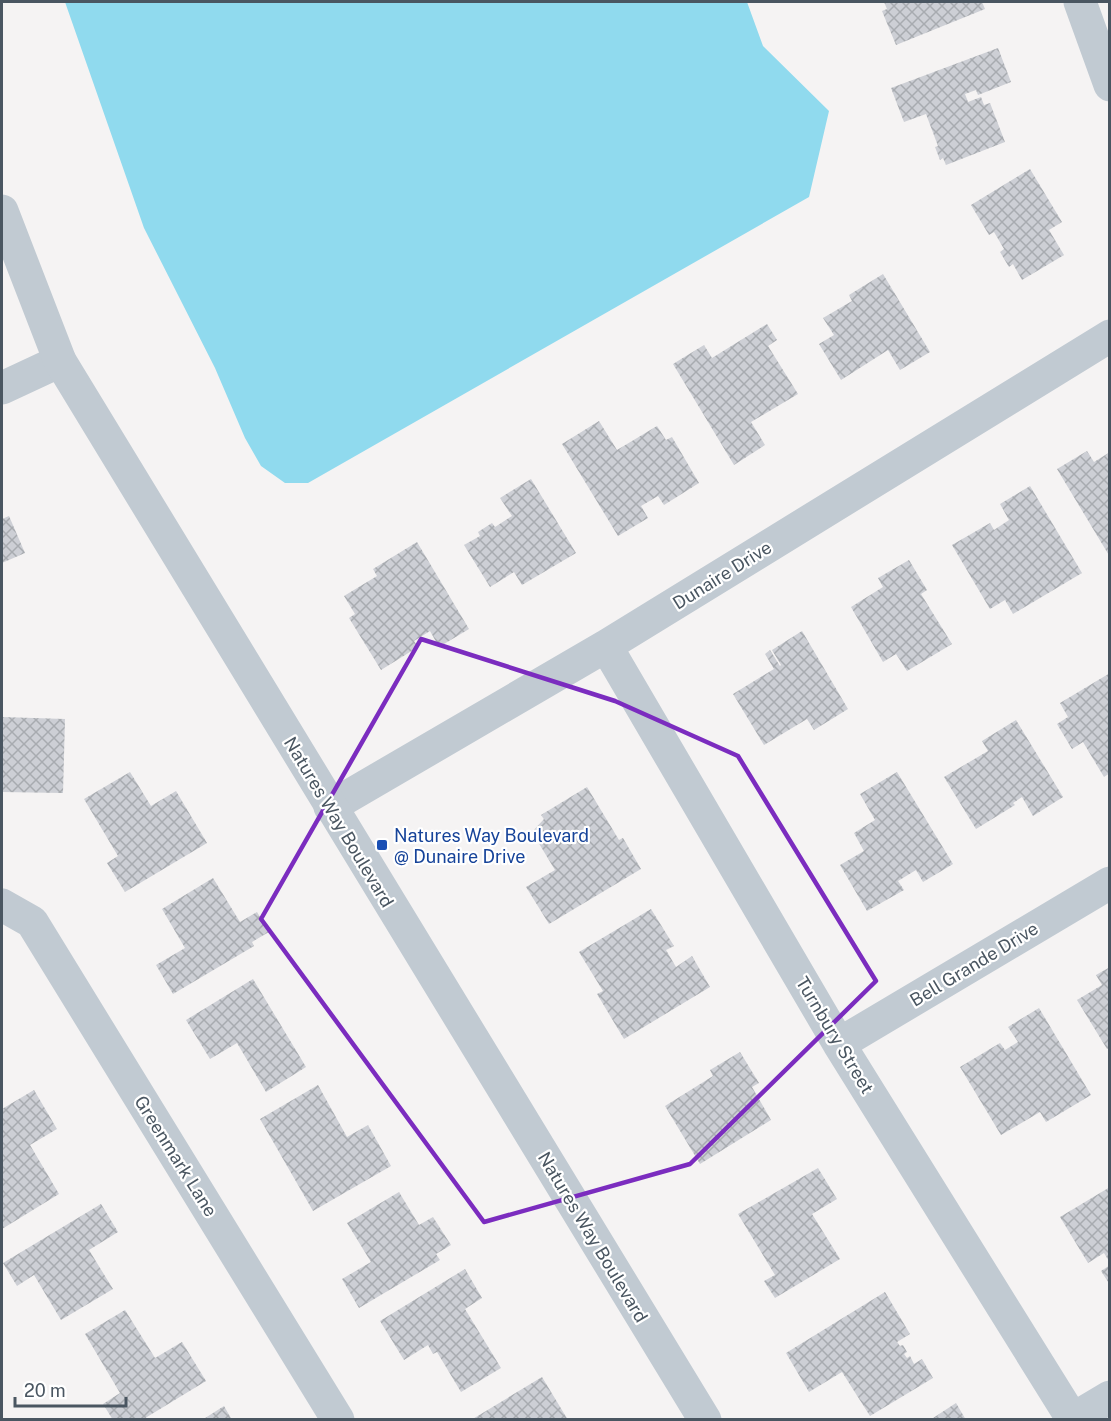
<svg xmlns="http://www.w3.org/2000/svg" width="1111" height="1421" font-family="'Public Sans',sans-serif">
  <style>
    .water { fill: #90daee }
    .building { fill: url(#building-cross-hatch) }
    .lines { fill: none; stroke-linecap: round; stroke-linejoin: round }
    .minor { stroke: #c1cad2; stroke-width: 33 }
    .tertiary { stroke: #c1cad2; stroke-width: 33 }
    .marked { fill: none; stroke: #7b2cbf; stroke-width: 4.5; stroke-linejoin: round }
    .transit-dot { fill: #1a4fb4; stroke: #fff; stroke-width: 2 }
    .labels { text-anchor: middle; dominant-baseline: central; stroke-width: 4.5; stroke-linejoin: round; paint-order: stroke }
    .street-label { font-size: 18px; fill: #4a5661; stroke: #fff }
    .transit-label { font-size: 18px; fill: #164399; stroke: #fff; text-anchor: start }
  </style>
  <defs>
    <pattern id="building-cross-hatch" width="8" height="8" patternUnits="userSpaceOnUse" patternTransform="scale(1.5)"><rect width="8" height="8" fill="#cdcfd5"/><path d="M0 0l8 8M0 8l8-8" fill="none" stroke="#a8abb0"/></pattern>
  </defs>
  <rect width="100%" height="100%" fill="#f5f3f3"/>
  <path class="water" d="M 65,2 L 747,2 L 763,46 L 829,111 L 809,197 L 308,483 L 285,483 L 261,466 L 245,438 L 215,368 L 144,228 Z"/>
  <path class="building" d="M 884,2 L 982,2 L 985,9 L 896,45 L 882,11 L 887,9 Z
    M 998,48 L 1011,82 L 978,95 L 976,90 L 965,94 L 968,102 L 981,97 L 984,105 L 990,103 L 1005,142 L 946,165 L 943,158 L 940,160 L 935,147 L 938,146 L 926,114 L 904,122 L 891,88 Z
    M 1030,169 L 1062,222 L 1049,230 L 1064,255 L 1022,280 L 1013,264 L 1009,267 L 1000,252 L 1004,249 L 994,232 L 989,235 L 971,205 Z
    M 883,274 L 930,352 L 900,370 L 888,350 L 841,380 L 819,344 L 834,335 L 823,318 L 852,301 L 849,295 Z
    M 767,324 L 777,340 L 768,346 L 798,394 L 751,422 L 765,445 L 734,465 L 673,364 L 704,345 L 712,358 Z
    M 599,421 L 617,450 L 657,426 L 666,440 L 672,437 L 699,483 L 664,505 L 658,496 L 641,506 L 648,518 L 618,536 L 562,444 Z
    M 1087,451 L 1094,462 L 1110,452 L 1110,557 L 1057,469 Z
    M 531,479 L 576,553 L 522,585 L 514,572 L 490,587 L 464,545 L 480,536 L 478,532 L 492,523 L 495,527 L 512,516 L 500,498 Z
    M 1030,486 L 1082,573 L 1013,614 L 1005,600 L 990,609 L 952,545 L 990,523 L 994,530 L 1009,520 L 1000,504 Z
    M 9,516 L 25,553 L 2,563 L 2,519 Z
    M 417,542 L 469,629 L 439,647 L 430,631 L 414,641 L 418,647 L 381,670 L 349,618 L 355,614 L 344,596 L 377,576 L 373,569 Z
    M 909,560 L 927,590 L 921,594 L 952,644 L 907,671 L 896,654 L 883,662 L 851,607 L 883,587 L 878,578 Z
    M 802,631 L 848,709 L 814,730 L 807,719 L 764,745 L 733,694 L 774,669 L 765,654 L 770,650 L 780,666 L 781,665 L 772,650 Z
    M 1110,673 L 1110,773 L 1104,777 L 1083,742 L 1072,749 L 1057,724 L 1068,717 L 1060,703 Z
    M 2,717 L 65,719 L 63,793 L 2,792 Z
    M 1016,720 L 1063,797 L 1033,816 L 1022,797 L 1013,803 L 1015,805 L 976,829 L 944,777 L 988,751 L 982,741 Z
    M 130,772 L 151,806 L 176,791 L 207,843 L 125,892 L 107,863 L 118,856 L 84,799 Z
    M 897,772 L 953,864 L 923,882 L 916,870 L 898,881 L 904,890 L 867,911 L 840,865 L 864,851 L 854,833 L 875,820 L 860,794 Z
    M 587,787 L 619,840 L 623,838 L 641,869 L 549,924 L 526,887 L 555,870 L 532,832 L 544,819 L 541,815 Z
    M 213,878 L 240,922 L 257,912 L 269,932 L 252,942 L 254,946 L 173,994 L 156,965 L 185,948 L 162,909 Z
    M 651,909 L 674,946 L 666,950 L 676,967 L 692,956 L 710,987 L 624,1039 L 597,994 L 603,991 L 579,952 Z
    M 1110,967 L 1110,1048 L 1107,1049 L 1077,1000 L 1102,985 L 1096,975 Z
    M 253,979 L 306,1067 L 266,1092 L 237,1043 L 210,1059 L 186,1020 Z
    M 1039,1008 L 1091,1095 L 1046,1122 L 1040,1112 L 1001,1135 L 960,1067 L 1000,1043 L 1005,1050 L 1018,1042 L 1008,1027 Z
    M 740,1052 L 759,1083 L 752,1087 L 771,1120 L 700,1164 L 665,1106 L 713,1076 L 710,1070 Z
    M 318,1085 L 347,1137 L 368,1125 L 391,1166 L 313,1211 L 260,1119 Z
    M 34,1090 L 57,1129 L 30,1145 L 59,1194 L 2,1229 L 2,1109 Z
    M 818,1168 L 837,1199 L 812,1214 L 840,1259 L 775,1298 L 764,1281 L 775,1275 L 738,1214 Z
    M 1110,1187 L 1110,1263 L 1104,1253 L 1088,1263 L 1060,1217 Z
    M 399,1192 L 419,1225 L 433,1217 L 451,1245 L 436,1254 L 440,1260 L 359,1308 L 342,1279 L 371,1262 L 347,1223 Z
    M 101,1204 L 118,1232 L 89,1250 L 113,1289 L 61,1320 L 34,1275 L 17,1286 L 3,1263 Z
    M 1110,1265 L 1110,1285 L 1101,1271 Z
    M 465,1269 L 482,1298 L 465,1309 L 501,1368 L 461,1392 L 437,1352 L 433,1354 L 428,1345 L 404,1360 L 380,1321 Z
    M 885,1292 L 910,1334 L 897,1342 L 900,1346 L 903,1345 L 907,1352 L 904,1354 L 907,1358 L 910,1356 L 914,1364 L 922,1359 L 933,1378 L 870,1416 L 842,1372 L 809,1392 L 786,1353 Z
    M 125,1310 L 155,1358 L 182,1342 L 206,1381 L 142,1420 L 113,1420 L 103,1404 L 120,1393 L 85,1334 Z
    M 542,1377 L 568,1420 L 471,1420 Z
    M 956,1403 L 966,1420 L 930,1420 Z
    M 224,1406 L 232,1420 L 202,1420 Z"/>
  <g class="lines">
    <path class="minor" d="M 1080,2 L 1110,85
      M 2,388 L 60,361
      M 606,646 L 839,1044 L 1073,1420
      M 330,807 L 606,646 L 1110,336
      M 2,905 L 32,922 L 338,1420
      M 839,1044 L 1110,883
      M 1073,1419 L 1110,1397"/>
    <path class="tertiary" d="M 2,211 L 60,361 L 705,1420"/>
  </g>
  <path class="marked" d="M 421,639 L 615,701 L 738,756 L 876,981 L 690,1164 L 484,1222 L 261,919 Z"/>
  <rect class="transit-dot" x="376" y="839" width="12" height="12" rx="3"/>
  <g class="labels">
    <g class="street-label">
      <text transform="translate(722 575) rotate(-32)">Dunaire Drive</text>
      <text transform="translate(339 822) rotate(59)">Natures Way Boulevard</text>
      <text transform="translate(974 964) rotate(-31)">Bell Grande Drive</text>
      <text transform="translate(835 1035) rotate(59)">Turnbury Street</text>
      <text transform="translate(176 1156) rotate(58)">Greenmark Lane</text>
      <text transform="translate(593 1237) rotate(59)">Natures Way Boulevard</text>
    </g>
    <g class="transit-label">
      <text x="394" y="835">Natures Way Boulevard<tspan x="394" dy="21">@ Dunaire Drive</tspan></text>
    </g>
  </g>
  <rect width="1111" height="1421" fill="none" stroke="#4a5661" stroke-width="6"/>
  <path d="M15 1397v9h111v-9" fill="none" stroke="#4a5661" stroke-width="3"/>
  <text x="24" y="1397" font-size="18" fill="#4a5661" stroke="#ffffff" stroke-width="4.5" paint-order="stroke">20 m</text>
</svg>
